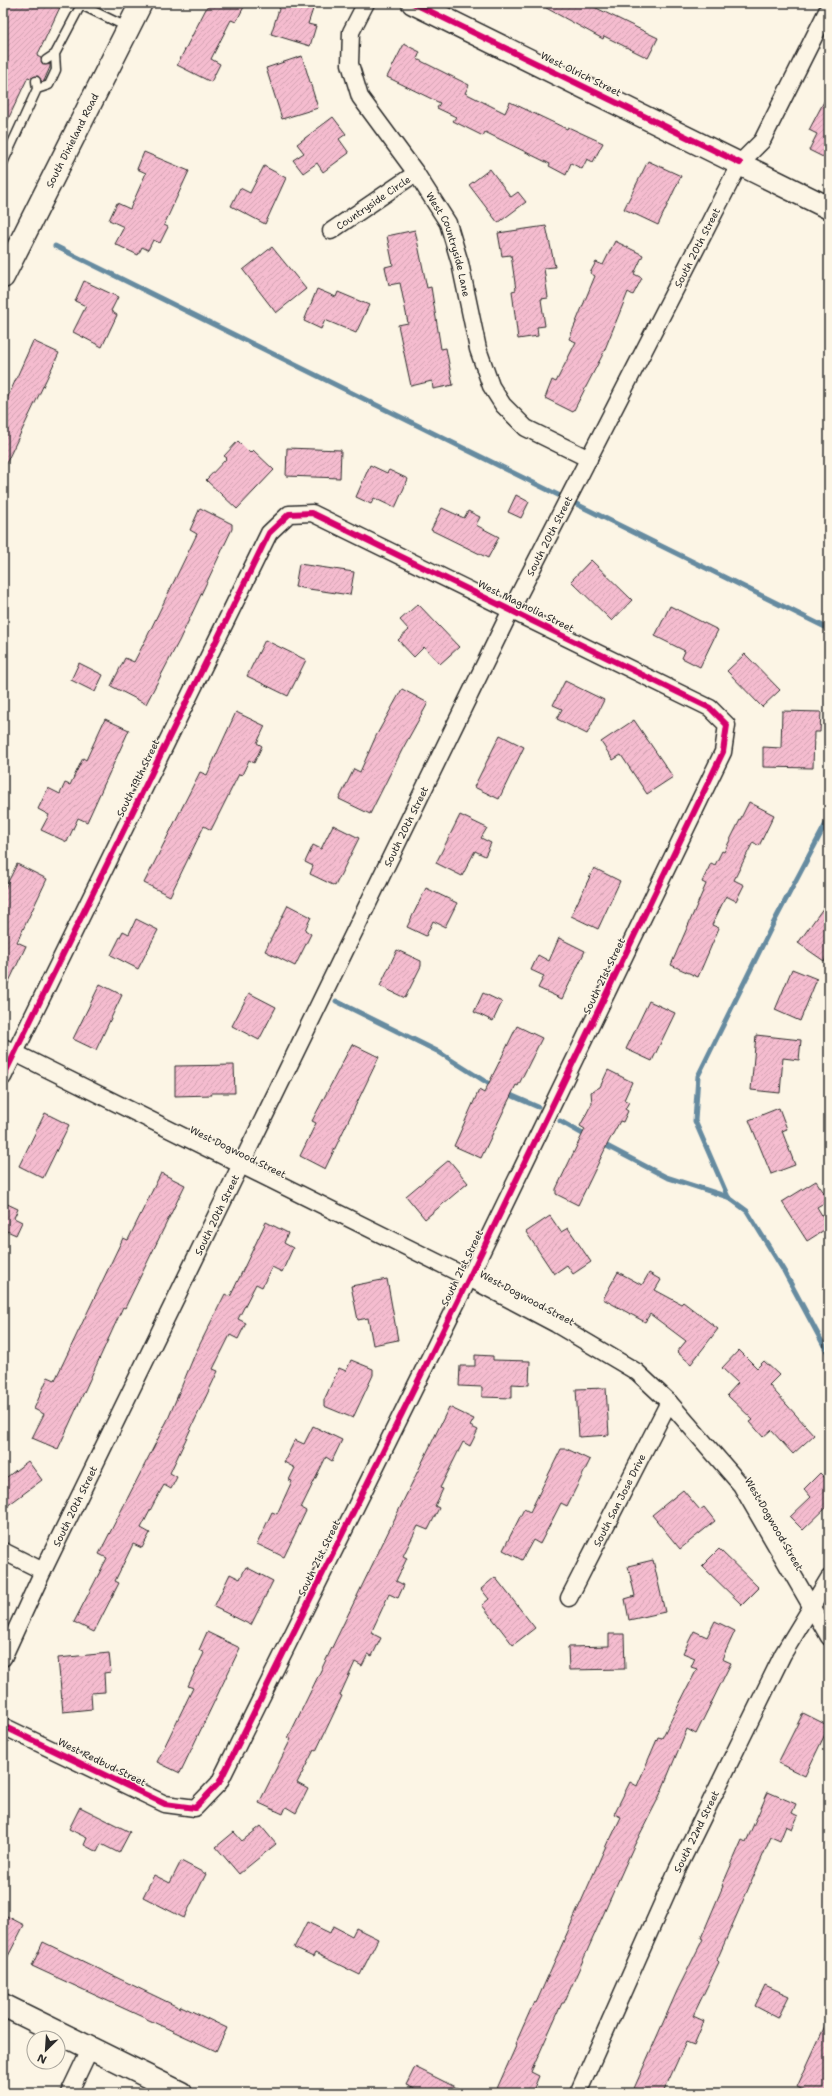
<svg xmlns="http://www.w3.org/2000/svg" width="832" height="2096" font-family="'Shantell Sans',sans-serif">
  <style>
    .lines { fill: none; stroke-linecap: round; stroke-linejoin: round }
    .stream { stroke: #668ba0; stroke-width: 5 }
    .building { fill: url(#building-hatch); stroke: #2b2b2b }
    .lane-casing { stroke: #2b2b2b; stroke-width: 11 }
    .street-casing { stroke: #2b2b2b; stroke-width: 19 }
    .secondary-casing { stroke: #2b2b2b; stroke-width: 25 }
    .lane { stroke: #fcf5e5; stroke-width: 8 }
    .street { stroke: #fcf5e5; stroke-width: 16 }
    .secondary { stroke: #fcf5e5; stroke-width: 22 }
    .cycleway-casing { stroke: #fcf5e5; stroke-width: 8 }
    .cycleway { stroke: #d6006c; stroke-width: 6 }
    .labels { text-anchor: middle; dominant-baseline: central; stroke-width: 3; stroke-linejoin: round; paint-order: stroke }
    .street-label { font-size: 10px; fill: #2b2b2b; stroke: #fcf5e5 }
  </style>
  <defs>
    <pattern id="building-hatch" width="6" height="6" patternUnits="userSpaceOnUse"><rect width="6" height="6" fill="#f5bccf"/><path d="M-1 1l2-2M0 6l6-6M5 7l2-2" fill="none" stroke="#d2a2b2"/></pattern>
  </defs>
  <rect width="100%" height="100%" fill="#fcf5e5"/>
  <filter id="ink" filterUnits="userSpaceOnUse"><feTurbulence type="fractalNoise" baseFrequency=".025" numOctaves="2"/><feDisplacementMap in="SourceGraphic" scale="8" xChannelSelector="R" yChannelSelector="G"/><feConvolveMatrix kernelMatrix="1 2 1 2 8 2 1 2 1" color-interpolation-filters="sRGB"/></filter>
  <g filter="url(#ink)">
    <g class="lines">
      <path class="stream" d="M 55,246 L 829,629
        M 829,818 L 773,924 L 698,1076 L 695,1121 L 728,1197 L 747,1211 L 784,1271 L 829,1355
        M 336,1001 L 437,1051 L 494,1087
        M 506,1093 L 538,1107
        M 560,1121 L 588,1137
        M 601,1143 L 666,1177 L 728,1197"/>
    </g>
    <path class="building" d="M 3,3 L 62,3 L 37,56 L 41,58 L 43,65 L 50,64 L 50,67 L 44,81 L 42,82 L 38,76 L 31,78 L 28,77 L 3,130 Z
      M 209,3 L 246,3 L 236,22 L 231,20 L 211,59 L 220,64 L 211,82 L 177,65 Z
      M 281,3 L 315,3 L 308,24 L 316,26 L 310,46 L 271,34 Z
      M 537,3 L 586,3 L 658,38 L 648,58 L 604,36 L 603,39 Z
      M 404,44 L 420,52 L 417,59 L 469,85 L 465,93 L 505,113 L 510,102 L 567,129 L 568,127 L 603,143 L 593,162 L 587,159 L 582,169 L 571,163 L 566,175 L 549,166 L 550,164 L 485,132 L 483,136 L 453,121 L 456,117 L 437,108 L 440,103 L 387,77 Z
      M 302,56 L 318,108 L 282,119 L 266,68 Z
      M 829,92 L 829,160 L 809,150 L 817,134 L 809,130 Z
      M 333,117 L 346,134 L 339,139 L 349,153 L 323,172 L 317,163 L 303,173 L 293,160 L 304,153 L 297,144 Z
      M 144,152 L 189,171 L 164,225 L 168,227 L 160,243 L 153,240 L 148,250 L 142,247 L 138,255 L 115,244 L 124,227 L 109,220 L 117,203 L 130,209 L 146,173 L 137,169 Z
      M 648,161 L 681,176 L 658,225 L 624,209 Z
      M 264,166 L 286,178 L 265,224 L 231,206 L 240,188 L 250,193 Z
      M 490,169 L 511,197 L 518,192 L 526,202 L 498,223 L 469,185 Z
      M 546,226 L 555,267 L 544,268 L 548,298 L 541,299 L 545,326 L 537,327 L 538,336 L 518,339 L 512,291 L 516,290 L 511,255 L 502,256 L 498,233 Z
      M 415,230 L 427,288 L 431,287 L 441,349 L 446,348 L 453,385 L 433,389 L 432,381 L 411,386 L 398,325 L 408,323 L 400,283 L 389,285 L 385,267 L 393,265 L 387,236 Z
      M 615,241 L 643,255 L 634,274 L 642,278 L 633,295 L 628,292 L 603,354 L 573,412 L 545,398 L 552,380 L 556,382 L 576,342 L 569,339 L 595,276 L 590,273 L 596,262 L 603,265 Z
      M 272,247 L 306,289 L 276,313 L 243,270 Z
      M 84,281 L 118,297 L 111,311 L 117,315 L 102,347 L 73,332 L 86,306 L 75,301 Z
      M 317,289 L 336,297 L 338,292 L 369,305 L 356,333 L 325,320 L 321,329 L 304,321 Z
      M 33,341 L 59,353 L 3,470 L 3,408 Z
      M 238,441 L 250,453 L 253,450 L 274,470 L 237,509 L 206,480 L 227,458 L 224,456 Z
      M 287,448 L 341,450 L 340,478 L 286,476 Z
      M 370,465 L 387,473 L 389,470 L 408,479 L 395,508 L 374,498 L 371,504 L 356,497 Z
      M 516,495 L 529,502 L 521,518 L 508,512 Z
      M 200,508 L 232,524 L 232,529 L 179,641 L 146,704 L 111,686 L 125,658 L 134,662 L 145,641 L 197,534 L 190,530 Z
      M 442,508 L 464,518 L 468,511 L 480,517 L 476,525 L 499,537 L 488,558 L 431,530 Z
      M 591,560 L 632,600 L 612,621 L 571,581 Z
      M 299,564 L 354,572 L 350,595 L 295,587 Z
      M 418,604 L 459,647 L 440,664 L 424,647 L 414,657 L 398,640 L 409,630 L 400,620 Z
      M 670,606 L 718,630 L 700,667 L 682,658 L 685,651 L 655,636 Z
      M 265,640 L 306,660 L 288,696 L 247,676 Z
      M 745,654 L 780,690 L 762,707 L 727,671 Z
      M 79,663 L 103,675 L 95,692 L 71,680 Z
      M 565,681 L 604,700 L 587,734 L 557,719 L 562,709 L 553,705 Z
      M 402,689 L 428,703 L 402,750 L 370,814 L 339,799 L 354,769 L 360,772 L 376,736 Z
      M 782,711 L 821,712 L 820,732 L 814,732 L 813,768 L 763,767 L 763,747 L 781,748 Z
      M 236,712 L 265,726 L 257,743 L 262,746 L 254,763 L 249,760 L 242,775 L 239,774 L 211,830 L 204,826 L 170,896 L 144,883 L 200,772 L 207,775 Z
      M 105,719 L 129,730 L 87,822 L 78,818 L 67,842 L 41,830 L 49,815 L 38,809 L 48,788 L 60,794 L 65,783 L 70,785 L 83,758 L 86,760 Z
      M 634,720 L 673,777 L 647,794 L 621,755 L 613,760 L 601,742 Z
      M 500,735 L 524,747 L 499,799 L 474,787 Z
      M 749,802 L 774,815 L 759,846 L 753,842 L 734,880 L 744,885 L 736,901 L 726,896 L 712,925 L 719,928 L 698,977 L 671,965 L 706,884 L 702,882 L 711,863 L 715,865 L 722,851 L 724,852 Z
      M 460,815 L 487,828 L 481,838 L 491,843 L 485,856 L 475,851 L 462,876 L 436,863 Z
      M 333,825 L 359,838 L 335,886 L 310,874 L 313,866 L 305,862 L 313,845 L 321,849 Z
      M 17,864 L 47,879 L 17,942 L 26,946 L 3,994 L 3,892 Z
      M 594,868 L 620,881 L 598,929 L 571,916 Z
      M 426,888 L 457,903 L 445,927 L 433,921 L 426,936 L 407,927 Z
      M 829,900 L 829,954 L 824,961 L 798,943 Z
      M 288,905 L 311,917 L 305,930 L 311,934 L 295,966 L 265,951 Z
      M 136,919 L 158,930 L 138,969 L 111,955 L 123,931 L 129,934 Z
      M 559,938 L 585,951 L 562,999 L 538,988 L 544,976 L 531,970 L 538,955 L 549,961 Z
      M 397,950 L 421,961 L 421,966 L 405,998 L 380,986 Z
      M 792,969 L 817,979 L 800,1021 L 775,1010 Z
      M 100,984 L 122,995 L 96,1050 L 73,1039 Z
      M 249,993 L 276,1007 L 259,1040 L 232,1026 Z
      M 483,993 L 502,1002 L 493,1021 L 474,1012 Z
      M 649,1001 L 675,1013 L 652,1061 L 626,1049 Z
      M 517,1026 L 542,1038 L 518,1086 L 516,1085 L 481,1158 L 454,1146 L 479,1090 L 484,1093 Z
      M 756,1035 L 801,1040 L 799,1060 L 783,1058 L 780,1093 L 751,1090 Z
      M 352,1044 L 379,1057 L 325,1169 L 300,1156 L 316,1123 L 312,1121 Z
      M 234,1065 L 235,1093 L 211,1093 L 212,1095 L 175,1096 L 175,1066 Z
      M 608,1070 L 632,1082 L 624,1100 L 629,1102 L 625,1109 L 628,1111 L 623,1122 L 620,1121 L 609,1141 L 578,1205 L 556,1194 L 556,1189 L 585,1129 L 580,1126 L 592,1103 L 591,1092 L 600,1087 Z
      M 779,1108 L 787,1129 L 782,1131 L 795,1165 L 771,1174 L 749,1120 Z
      M 45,1113 L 69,1125 L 43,1178 L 19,1166 Z
      M 449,1160 L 468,1183 L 425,1219 L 406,1196 Z
      M 161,1173 L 185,1185 L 125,1308 L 123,1307 L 58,1449 L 32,1438 L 44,1414 L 34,1409 L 48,1377 L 55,1380 L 123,1238 L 128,1240 Z
      M 816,1181 L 829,1200 L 817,1207 L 829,1227 L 807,1241 L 782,1202 Z
      M 3,1202 L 18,1209 L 14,1218 L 22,1222 L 16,1235 L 7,1231 L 3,1240 Z
      M 550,1216 L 561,1232 L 568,1228 L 591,1262 L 573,1274 L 567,1265 L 554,1274 L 526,1232 Z
      M 266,1222 L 288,1233 L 284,1243 L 293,1248 L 282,1272 L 272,1267 L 262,1287 L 256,1284 L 238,1319 L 246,1323 L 238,1339 L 230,1335 L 213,1369 L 218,1371 L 170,1473 L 177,1477 L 171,1489 L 164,1485 L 155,1501 L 141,1528 L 150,1533 L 142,1548 L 133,1544 L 115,1581 L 119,1583 L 94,1632 L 74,1622 L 107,1558 L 99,1554 L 168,1419 L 195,1354 L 225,1294 L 230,1297 Z
      M 618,1272 L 642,1285 L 649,1273 L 661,1280 L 655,1290 L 681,1304 L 683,1302 L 718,1329 L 691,1364 L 677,1352 L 686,1341 L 650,1314 L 645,1322 L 603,1299 Z
      M 387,1279 L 398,1340 L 373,1345 L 368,1318 L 358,1320 L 351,1286 Z
      M 739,1350 L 757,1368 L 764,1361 L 779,1375 L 769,1385 L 814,1435 L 793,1454 L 771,1430 L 763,1437 L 750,1422 L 753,1420 L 727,1395 L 738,1383 L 722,1368 Z
      M 475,1355 L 493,1356 L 493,1360 L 530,1361 L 529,1385 L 512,1384 L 512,1398 L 482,1397 L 482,1387 L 459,1386 L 460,1366 L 475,1366 Z
      M 351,1360 L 373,1369 L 373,1375 L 353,1418 L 324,1406 L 324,1400 L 339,1368 L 346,1371 Z
      M 606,1388 L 609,1435 L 579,1437 L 576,1389 Z
      M 449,1407 L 474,1419 L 470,1426 L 478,1430 L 470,1446 L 463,1442 L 440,1488 L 443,1489 L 435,1506 L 439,1508 L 428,1530 L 418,1526 L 403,1556 L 407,1558 L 396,1581 L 404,1585 L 398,1598 L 389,1594 L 371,1633 L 381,1638 L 372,1656 L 368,1654 L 362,1666 L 355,1662 L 340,1695 L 342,1696 L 316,1751 L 314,1750 L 297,1783 L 308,1789 L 296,1813 L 286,1807 L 283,1814 L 259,1803 L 291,1739 L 288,1738 Z
      M 313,1426 L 342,1440 L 332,1461 L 326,1457 L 301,1508 L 306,1511 L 284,1557 L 257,1544 L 272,1512 L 277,1514 L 292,1481 L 289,1480 L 295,1468 L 284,1462 L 295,1440 L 304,1444 Z
      M 561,1449 L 567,1449 L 590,1460 L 567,1506 L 561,1503 L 540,1544 L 533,1540 L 522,1560 L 503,1550 L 524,1509 L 530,1512 Z
      M 28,1461 L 42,1480 L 3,1509 L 3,1480 Z
      M 820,1473 L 829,1482 L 829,1505 L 803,1530 L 790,1517 L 811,1497 L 804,1489 Z
      M 683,1490 L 700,1510 L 704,1507 L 715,1521 L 680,1549 L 652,1515 Z
      M 719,1549 L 759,1588 L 742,1605 L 702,1566 Z
      M 653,1560 L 665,1612 L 629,1620 L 625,1599 L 635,1596 L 628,1566 Z
      M 246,1567 L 273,1581 L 251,1625 L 214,1607 L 230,1574 L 240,1579 Z
      M 495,1577 L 535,1628 L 513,1645 L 482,1605 L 489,1599 L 481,1589 Z
      M 715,1621 L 735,1631 L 722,1659 L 731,1663 L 696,1734 L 687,1729 L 659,1797 L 632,1850 L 564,2003 L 562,2003 L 531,2072 L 539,2076 L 532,2093 L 495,2093 L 516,2046 L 515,2045 L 534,2002 L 536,2003 L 609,1839 L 610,1840 L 621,1817 L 614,1814 L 630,1782 L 637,1786 L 658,1737 L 662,1738 L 697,1669 L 691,1667 L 695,1658 L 683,1653 L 694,1631 L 707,1637 Z
      M 207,1632 L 240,1648 L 180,1773 L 157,1762 L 193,1688 L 188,1686 L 204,1653 L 199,1650 Z
      M 609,1634 L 624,1634 L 625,1669 L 569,1670 L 568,1647 L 609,1646 Z
      M 109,1653 L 111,1672 L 104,1673 L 105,1692 L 91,1693 L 92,1709 L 63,1712 L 58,1658 Z
      M 803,1713 L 829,1726 L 805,1776 L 778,1763 Z
      M 768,1792 L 796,1804 L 792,1813 L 798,1816 L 792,1829 L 786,1826 L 780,1841 L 771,1837 L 717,1960 L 719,1962 L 693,2016 L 704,2021 L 694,2045 L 686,2042 L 663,2093 L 632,2093 L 677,1991 L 703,1939 L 701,1938 L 723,1886 L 722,1886 L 742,1840 L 746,1842 Z
      M 80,1807 L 130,1832 L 119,1853 L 101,1844 L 97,1852 L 84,1845 L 87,1838 L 69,1829 Z
      M 261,1826 L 276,1844 L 239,1874 L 216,1847 L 234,1832 L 242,1841 Z
      M 181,1861 L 206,1874 L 184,1918 L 143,1897 L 154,1875 L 170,1883 Z
      M 3,1914 L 24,1925 L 3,1966 Z
      M 307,1922 L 330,1933 L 333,1926 L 352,1936 L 356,1928 L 378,1939 L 360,1975 L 315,1953 L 313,1957 L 294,1948 Z
      M 43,1942 L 180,2008 L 181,2006 L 227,2028 L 216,2051 L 32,1966 Z
      M 765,1985 L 789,1996 L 778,2018 L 755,2006 Z
      M 829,2017 L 829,2093 L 810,2093 L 797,2087 Z
      M 415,2067 L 467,2093 L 424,2093 L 406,2085 Z"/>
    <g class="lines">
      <defs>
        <path id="lane" d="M 81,5 L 129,28
          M 46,60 L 55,54
          M 36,81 L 37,89
          M 3,163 L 37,89 L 49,85 L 56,70 L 55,54 L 82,3"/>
        <g id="street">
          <path id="s1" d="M 366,3 L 351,32 L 350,64 L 360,97 L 416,173 L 448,223 L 460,263 L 478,349 L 491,386 L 503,405 L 526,428 L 589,459"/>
          <path id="s2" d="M 331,231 L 416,173"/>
          <path d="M 3,1047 L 469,1278 L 556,1324 L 637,1372 L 669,1402 L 741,1485 L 829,1637"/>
          <path d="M 3,1077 L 269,533 L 289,514 L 312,513 L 710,708 L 727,725 L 723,752 L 469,1278 L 219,1783 L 195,1808 L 165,1804 L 3,1726"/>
          <path d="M 3,1551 L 43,1571"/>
          <path id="s3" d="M 569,1598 L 669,1402"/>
          <path id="s4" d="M 3,1658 L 43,1571 L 511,610 L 740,163 L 762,141 L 829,7"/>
          <path d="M 69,2093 L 90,2049"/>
          <path id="s5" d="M 578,2093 L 677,1870 L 783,1654 L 829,1578"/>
        </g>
        <g id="secondary">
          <path d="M 413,3 L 829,208"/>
          <path id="s6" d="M 3,277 L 141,3"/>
          <path d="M 3,2005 L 181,2093"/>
        </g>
      </defs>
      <use href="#lane" class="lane-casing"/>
      <use href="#street" class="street-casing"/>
      <use href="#secondary" class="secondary-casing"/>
      <use href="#lane" class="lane"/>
      <use href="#street" class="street"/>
      <use href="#secondary" class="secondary"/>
      <defs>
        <path id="cycleway" d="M 413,3 L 740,163
          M 3,1077 L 269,533 L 289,514 L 312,513 L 710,708 L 727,725 L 723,752 L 469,1278 L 219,1783 L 195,1808 L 165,1804 L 3,1726"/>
      </defs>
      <use href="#cycleway" class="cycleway-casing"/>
      <use href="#cycleway" class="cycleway"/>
    </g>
  </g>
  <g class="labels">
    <g class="street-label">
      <text transform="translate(581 74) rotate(26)">West Olrich Street</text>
      <text stroke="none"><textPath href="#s6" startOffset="153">South Dixieland Road</textPath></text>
      <text stroke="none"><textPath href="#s2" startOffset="51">Countryside Circle</textPath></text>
      <text stroke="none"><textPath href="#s1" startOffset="273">West Countryside Lane</textPath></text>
      <text stroke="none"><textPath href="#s4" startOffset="1572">South 20th Street</textPath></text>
      <text stroke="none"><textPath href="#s4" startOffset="1248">South 20th Street</textPath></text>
      <text transform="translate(526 606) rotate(26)">West Magnolia Street</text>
      <text transform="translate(138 778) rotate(-64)">South 19th Street</text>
      <text stroke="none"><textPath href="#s4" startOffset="924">South 20th Street</textPath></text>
      <text transform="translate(604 976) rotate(-64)">South 21st Street</text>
      <text transform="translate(238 1152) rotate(26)">West Dogwood Street</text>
      <text stroke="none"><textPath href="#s4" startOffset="492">South 20th Street</textPath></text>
      <text transform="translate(462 1268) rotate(-64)">South 21st Street</text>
      <text transform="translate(527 1298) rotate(28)">West Dogwood Street</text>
      <text stroke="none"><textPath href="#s3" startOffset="110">South San Jose Drive</textPath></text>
      <text stroke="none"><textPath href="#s4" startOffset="168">South 20th Street</textPath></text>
      <text transform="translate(774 1524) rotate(60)">West Dogwood Street</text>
      <text transform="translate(319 1558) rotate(-64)">South 21st Street</text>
      <text transform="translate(102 1762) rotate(26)">West Redbud Street</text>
      <text stroke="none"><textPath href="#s5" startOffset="287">South 22nd Street</textPath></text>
    </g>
  </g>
  <rect width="832" height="2096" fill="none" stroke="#fcf5e5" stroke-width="16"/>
  <rect x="8" y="8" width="816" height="2080" fill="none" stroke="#2b2b2b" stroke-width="1.5" filter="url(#ink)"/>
  <g transform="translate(46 2050) rotate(205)"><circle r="19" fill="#fcf5e5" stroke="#a8a49b"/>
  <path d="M0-3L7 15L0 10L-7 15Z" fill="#2b2b2b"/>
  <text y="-6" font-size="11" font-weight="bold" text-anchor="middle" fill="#2b2b2b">N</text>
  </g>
</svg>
